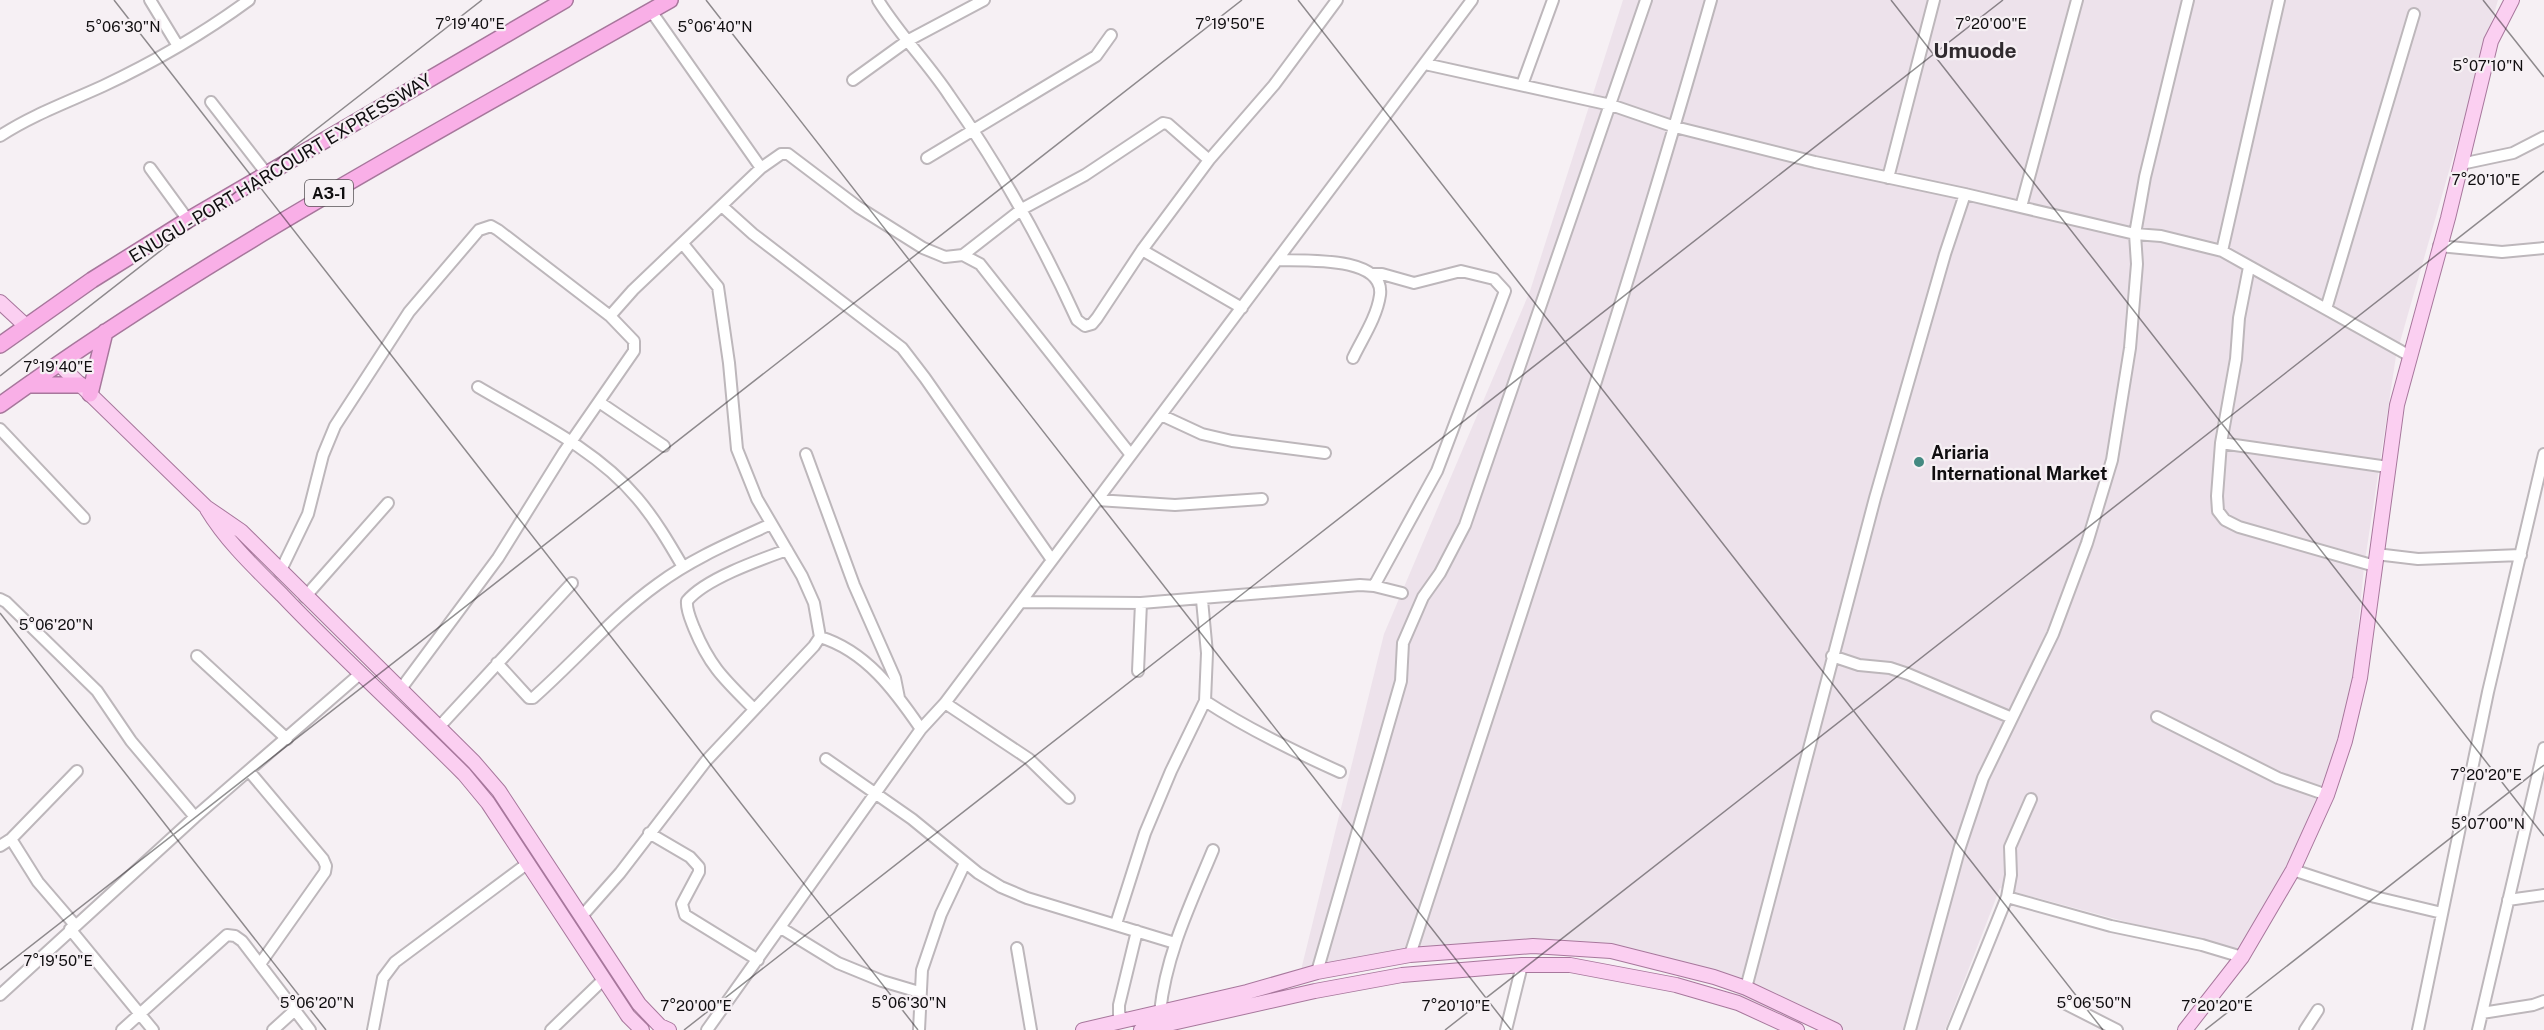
<svg xmlns="http://www.w3.org/2000/svg" width="2544" height="1030" font-family="'Public Sans',sans-serif">
  <style>
    .built { fill: #ede2eb }
    .lines { fill: none; stroke-linecap: round; stroke-linejoin: round }
    .minor-casing { stroke: #bdb7bb; stroke-width: 14 }
    .major-casing { stroke: #a7779c; stroke-width: 16 }
    .highway-casing { stroke: #a7779c; stroke-width: 18 }
    .minor { stroke: #fff; stroke-width: 10 }
    .major { stroke: #fbcff1; stroke-width: 14 }
    .highway { stroke: #f9afe7; stroke-width: 15 }
    .ticks { fill: none; stroke: #100e10; stroke-width: 1.5; stroke-opacity: 0.45 }
    .poi-dot { fill: #438981; stroke: #f6f0f4; stroke-width: 2 }
    .labels { text-anchor: middle; dominant-baseline: central; stroke-width: 4.5; stroke-linejoin: round; paint-order: stroke }
    .shield { fill: #f6f0f4; stroke: #555254; stroke-width: 1.5 }
    .shield-label { font-size: 16px; font-weight: bold; fill: #100e10 }
    .street-label { font-size: 18px; fill: #100e10; stroke: #f6f0f4 }
    .poi-label { font-size: 18px; font-weight: bold; fill: #100e10; stroke: #f6f0f4; text-anchor: start }
    .quarter-label { font-size: 21px; font-weight: bold; fill: #302b2f; stroke: #f6f0f4 }
    .ticks-label { font-size: 15px; text-anchor: middle; fill: #100e10; stroke: #f6f0f4; stroke-width: 4.5; stroke-linejoin: round; paint-order: stroke }
  </style>
  <rect width="100%" height="100%" fill="#f6f0f4"/>
  <path class="built" d="M 1623,0 L 2498,0 L 2396,356 L 2364,567 L 2349,721 L 2309,837 L 2238,952 L 2000,888 L 1945,1030 L 1817,1030 L 1695,975 L 1571,943 L 1301,970 L 1384,634 L 1530,291 Z"/>
  <g class="lines">
    <defs>
      <path id="minor" d="M 150,0 L 178,46
        M 878,0 C 899,34 927,62 949,95 C 999,166 1041,241 1077,320 L 1085,326 L 1092,324 L 1097,318 L 1142,250 L 1209,160 L 1274,85 L 1337,0
        M 651,11 L 761,168
        M 1425,64 L 1611,105 L 1675,127 L 1815,162 L 1965,194 L 2135,234 L 2161,236 L 2222,251 L 2410,356
        M 853,80 L 907,41 L 984,0
        M 1522,85 L 1553,0
        M 211,102 L 267,174
        M 0,136 C 32,115 68,102 103,86 C 154,62 204,33 249,0
        M 927,158 L 1096,56 L 1111,35
        M 2461,164 L 2513,153 L 2544,137
        M 150,168 L 188,220
        M 1888,178 L 1934,0
        M 723,207 L 753,234 L 902,348 L 925,378 L 1052,560
        M 2021,207 L 2077,0
        M 2439,246 L 2502,252 L 2544,248
        M 1142,250 L 1242,308
        M 2222,251 L 2279,0
        M 963,255 L 1022,209 L 1085,175 L 1163,123 L 1168,124 L 1209,160
        M 1277,260 C 1301,261 1385,255 1380,295 C 1377,317 1362,339 1353,358
        M 2249,267 L 2239,318 L 2236,359 L 2221,443 L 2217,496 L 2218,511 L 2225,520 L 2239,527 L 2375,566
        M 1371,274 L 1382,274 L 1414,283 L 1461,271 L 1494,279 L 1505,291 L 1437,471 L 1374,586
        M 2326,309 L 2414,14
        M 610,316 L 633,290 L 761,168 L 781,154 L 788,154 L 858,207 L 923,248 L 945,257 L 963,255 L 980,264 L 1131,455
        M 478,387 C 532,419 596,449 637,498 C 655,519 669,543 683,567
        M 599,402 L 664,446
        M 1161,415 L 1202,434 L 1232,441 L 1325,453
        M 0,429 L 84,518
        M 2221,443 L 2388,467
        M 806,454 L 854,585 L 895,678 L 899,698
        M 1097,500 L 1175,505 L 1262,499
        M 2376,554 L 2418,559 L 2521,555
        M 280,572 L 308,514 L 323,455 L 335,426 L 409,312 L 479,230 L 491,226 L 498,230 L 610,316 L 634,341 L 634,351 L 564,452 L 498,558 L 400,690
        M 305,597 L 388,503
        M 0,599 L 6,602 L 97,691 L 131,741 L 195,817
        M 1021,602 L 1141,603 L 1360,585 L 1374,586 L 1402,593
        M 820,637 C 866,651 895,691 921,729
        M 197,656 L 287,739
        M 1832,656 L 1859,665 L 1890,668 L 1908,674 L 2012,718
        M 497,663 L 529,698 L 533,698 C 575,661 612,617 658,584 C 693,558 732,542 771,524
        M 1138,671 L 1141,603
        M 1205,701 C 1248,729 1293,751 1340,772
        M 945,703 L 1029,759 L 1069,798
        M 754,709 C 725,680 710,667 694,628 C 691,620 686,610 687,601 C 705,579 759,560 787,550
        M 2157,717 L 2278,778 L 2327,795
        M 439,727 L 572,583
        M 826,759 L 912,819 L 978,873 L 1001,887 L 1027,898 L 1175,943
        M 249,771 L 323,859 L 326,866 L 325,872 L 260,964
        M 649,833 L 690,857 L 699,867 L 699,872 L 682,904 L 685,915 L 758,960
        M 11,839 L 38,882 L 75,925
        M 0,846 L 11,839 L 77,771
        M 2293,870 L 2375,897 L 2442,913
        M 2007,897 L 2111,926 L 2202,945 L 2242,957
        M 2508,900 L 2544,895
        M 582,916 L 620,873 L 706,761 L 814,646 L 820,637 L 814,603 L 802,576 L 757,499 L 737,449 L 729,363 L 718,287 L 683,244
        M 1116,924 L 1145,833 L 1171,771 L 1205,701 L 1207,653 L 1202,600
        M 781,928 L 838,963 L 882,981 L 919,992
        M 70,929 L 153,1030
        M 1017,948 L 1031,1030
        M 1410,955 C 1513,637 1620,321 1711,0
        M 1317,972 L 1401,681 L 1403,643 L 1423,597 L 1440,573 L 1465,525 L 1646,0
        M 1746,988 L 1875,498 L 1945,254 L 1965,194
        M 0,995 L 195,817 L 361,673
        M 2064,1003 L 2117,1030
        M 1160,1012 C 1166,954 1191,903 1213,850
        M 2482,1013 L 2533,1005 L 2544,1001
        M 1127,1020 L 1119,1015 L 1119,1005 L 1137,931
        M 122,1030 L 227,935 L 235,936 L 242,941 L 310,1030
        M 273,1030 L 295,1010
        M 373,1030 L 383,978 L 395,962 L 528,863
        M 551,1030 L 604,979
        M 707,1030 L 921,729 L 945,703 L 1472,0
        M 919,1030 L 922,970 L 941,914 L 965,863
        M 1506,1030 L 1522,965
        M 1910,1030 L 1960,847 L 1983,778 L 2053,634 L 2087,543 L 2112,460 L 2130,348 L 2137,264 L 2135,234 L 2145,177 L 2188,0
        M 1953,1030 L 2007,897 L 2011,875 L 2010,847 L 2031,799
        M 2305,1030 L 2318,1010
        M 2418,1030 L 2488,692 L 2544,454
        M 2478,1030 L 2544,748"/>
      <path id="major" d="M 0,302 L 26,326
        M 59,364 L 206,507 L 241,531 L 474,762 L 499,791 L 639,1004 L 660,1026 L 669,1030
        M 207,509 C 227,542 255,568 282,595 C 341,657 404,714 464,774 L 488,803 L 628,1016 L 642,1030
        M 1083,1030 L 1247,992 L 1317,972 L 1410,955 L 1533,946 L 1611,951 L 1714,977 L 1746,988 L 1835,1030
        M 1141,1030 L 1315,991 L 1402,975 L 1522,965 L 1570,965 L 1676,985 L 1738,1003 L 1797,1030
        M 2185,1030 L 2242,957 L 2293,870 L 2327,795 L 2345,741 L 2360,678 L 2397,405 L 2448,218 L 2491,41 L 2512,0"/>
      <path id="highway" d="M 0,345 L 92,280 L 188,220 L 565,0
        M 28,385 L 81,385
        M 90,394 L 105,332
        M 0,405 C 212,252 443,129 670,0"/>
    </defs>
    <use href="#minor" class="minor-casing"/>
    <use href="#major" class="major-casing"/>
    <use href="#highway" class="highway-casing"/>
    <use href="#minor" class="minor"/>
    <use href="#major" class="major"/>
    <use href="#highway" class="highway"/>
  </g>
  <path class="ticks" d="M 114,0 L 918,1030M 706,0 L 1511,1030M 1298,0 L 2103,1030M 1891,0 L 2544,836M 2483,0 L 2544,77M 0,376 L 482,0M 0,613 L 326,1030M 0,970 L 1242,0M 684,1030 L 2003,0M 1445,1030 L 2544,171M 2205,1030 L 2544,765"/>
  <circle class="poi-dot" cx="1919" cy="462" r="6"/>
  <g class="labels">
    <rect class="shield" x="305" y="180" width="48" height="26" rx="4.5"/>
    <g class="shield-label">
      <text x="329" y="193">A3-1</text>
    </g>
    <g class="street-label">
      <text transform="translate(280 168) rotate(-31)">ENUGU - PORT HARCOURT EXPRESSWAY</text>
    </g>
    <g class="poi-label">
      <text x="1931" y="452">Ariaria<tspan x="1931" dy="21">International Market</tspan></text>
    </g>
    <g class="quarter-label">
      <text x="1975" y="50">Umuode</text>
    </g>
  </g>
  <g class="ticks-label">
    <text x="470" y="29">7°19'40"E</text>
    <text x="1230" y="29">7°19'50"E</text>
    <text x="1991" y="29">7°20'00"E</text>
    <text x="123" y="32">5°06'30"N</text>
    <text x="715" y="32">5°06'40"N</text>
    <text x="2488" y="71">5°07'10"N</text>
    <text x="2486" y="185">7°20'10"E</text>
    <text x="58" y="372">7°19'40"E</text>
    <text x="56" y="630">5°06'20"N</text>
    <text x="2486" y="780">7°20'20"E</text>
    <text x="2488" y="829">5°07'00"N</text>
    <text x="58" y="966">7°19'50"E</text>
    <text x="317" y="1008">5°06'20"N</text>
    <text x="909" y="1008">5°06'30"N</text>
    <text x="2094" y="1008">5°06'50"N</text>
    <text x="696" y="1011">7°20'00"E</text>
    <text x="1456" y="1011">7°20'10"E</text>
    <text x="2217" y="1011">7°20'20"E</text>
  </g>
</svg>
